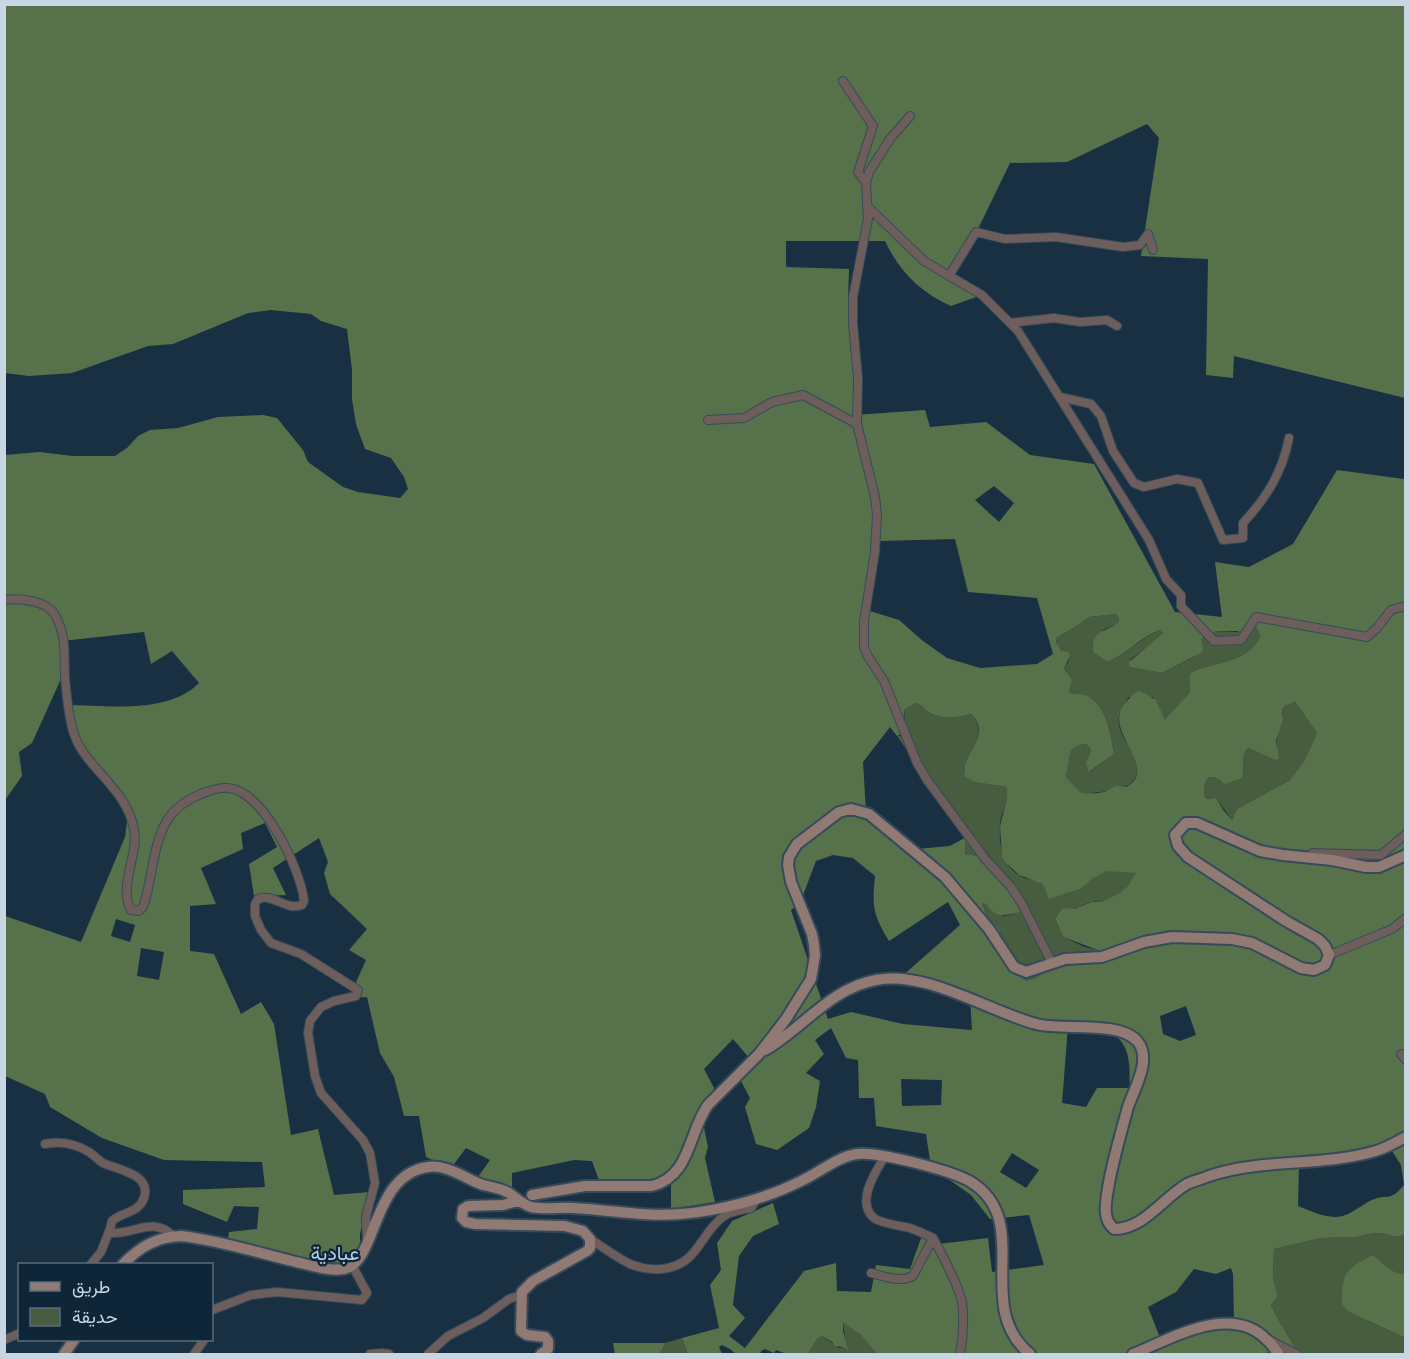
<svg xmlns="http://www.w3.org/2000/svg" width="1410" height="1359" font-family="'Noto Sans',Vazirmatn,sans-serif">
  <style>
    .green { fill: #485c3f }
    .forest { fill: #57724a; fill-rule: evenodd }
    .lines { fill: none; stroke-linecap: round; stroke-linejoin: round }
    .street-casing { stroke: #354b5c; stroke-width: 10 }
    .secondary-casing { stroke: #354b5c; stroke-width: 14 }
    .street { stroke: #6d5e5b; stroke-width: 8 }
    .secondary { stroke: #917974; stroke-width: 10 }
    .labels { text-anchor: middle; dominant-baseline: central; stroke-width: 4.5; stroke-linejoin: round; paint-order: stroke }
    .quarter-label { font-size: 20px; fill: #b1cde5; stroke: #0f2639 }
  </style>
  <rect width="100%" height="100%" fill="#193043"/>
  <path class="green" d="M 1116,614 L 1119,618 L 1119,623 L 1103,630 L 1094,653 L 1108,662 C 1127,654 1140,638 1160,630 L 1164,632 C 1153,642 1143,650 1131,659 L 1129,667 L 1162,673 L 1196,656 L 1201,639 L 1215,631 L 1237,632 L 1248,622 L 1254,619 L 1260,636 C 1249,664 1213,661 1190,673 L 1189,678 L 1190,692 C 1181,701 1175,713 1165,720 L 1153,697 L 1129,697 C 1124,705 1117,712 1119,723 C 1120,735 1129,746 1134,757 C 1150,793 1103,791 1081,794 L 1066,777 L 1071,750 C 1079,746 1085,739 1091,750 L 1088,758 L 1090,772 L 1114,754 C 1111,735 1107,707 1088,696 C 1082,693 1075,695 1069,692 L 1072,680 L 1066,674 L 1064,669 L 1069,660 L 1057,646 L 1056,637 L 1080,624 L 1089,617 Z
    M 1295,702 L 1317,733 L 1305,761 L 1290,780 L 1237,809 L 1232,820 L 1216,798 L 1206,799 C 1203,791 1203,783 1209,777 L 1214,777 L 1221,782 L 1242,778 C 1246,768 1240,756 1248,748 L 1276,759 C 1278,752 1276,747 1277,740 C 1278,728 1285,724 1282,710 L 1285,706 Z
    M 916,703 C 923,705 925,711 932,714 C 944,720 959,717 971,714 C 989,734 969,747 965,765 C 965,769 965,772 965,776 L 974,782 L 1007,787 C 1010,800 1001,811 1000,824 C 999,845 1001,866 1022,877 C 1027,880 1034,879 1040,881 C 1047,885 1053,891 1059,895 C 1081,892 1088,878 1107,871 C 1114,868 1128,872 1136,873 C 1131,887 1116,900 1101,902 C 1098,902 1095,901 1091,902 C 1085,903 1080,908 1074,909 C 1064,910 1061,909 1055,918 L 1063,937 L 1085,947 L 1098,950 L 1092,958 C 1079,962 1063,964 1050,969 C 1041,973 1036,982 1024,980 L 1011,959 L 999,929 L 987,916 L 982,902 L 1004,916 L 1015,914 L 979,856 L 965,854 L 966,836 L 897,736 L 901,736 L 905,729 L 904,710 Z
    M 1380,1233 L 1398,1237 L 1405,1234 L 1405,1274 C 1392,1274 1383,1263 1372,1255 L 1344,1279 L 1342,1304 L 1371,1322 L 1405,1338 L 1405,1354 L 1299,1354 L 1279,1321 L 1271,1305 L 1278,1296 L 1273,1278 L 1274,1249 L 1321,1238 L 1357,1237 L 1367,1234 Z
    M 843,1321 L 860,1334 L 877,1354 L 808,1354 L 817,1339 L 822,1336 L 839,1348 L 843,1347 L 846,1350 Z
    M 682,1338 L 688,1354 L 660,1354 L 665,1343 Z"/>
  <path class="forest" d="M 5,5 L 1405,5 L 1405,398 L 1234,356 L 1233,378 L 1206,375 L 1208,259 L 1141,256 L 1159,138 L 1147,124 L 1067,162 L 1010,163 L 963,260 L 953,272 L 979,296 L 951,306 C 921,293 899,271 885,241 L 786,241 L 786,267 L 849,269 L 848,303 L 856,415 L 925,410 L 930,427 L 986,422 L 1030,455 L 1094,464 L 1175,612 L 1222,617 L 1215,562 L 1249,567 L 1293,544 L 1337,470 L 1404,479 L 1405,476 L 1405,1234 L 1398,1237 L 1380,1233 L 1368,1234 L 1357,1237 L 1321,1238 L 1274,1249 L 1273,1278 L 1278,1296 L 1271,1305 L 1279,1321 L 1299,1354 L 1275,1354 L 1274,1351 L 1261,1354 L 877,1354 L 860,1334 L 843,1322 L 843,1331 L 848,1351 L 843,1347 L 835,1346 L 832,1342 L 822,1336 L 817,1339 L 808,1354 L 787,1354 L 776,1350 L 774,1353 L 765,1349 L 761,1351 L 760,1354 L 736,1354 L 730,1349 L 722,1345 L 719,1347 L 722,1354 L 688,1354 L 682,1338 L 719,1328 L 710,1285 L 721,1270 L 717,1243 L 732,1221 L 773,1203 L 779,1224 L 753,1236 L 739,1256 L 733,1305 L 745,1318 L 729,1336 L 745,1348 L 804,1271 L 836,1263 L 837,1291 L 871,1292 L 876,1265 L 910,1269 L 924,1230 L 930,1245 L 988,1238 L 992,1272 L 1044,1265 L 1029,1215 L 990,1219 L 971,1195 L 931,1167 L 926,1134 L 876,1126 L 874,1098 L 859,1098 L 858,1060 L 846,1058 L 831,1028 L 815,1040 L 824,1054 L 806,1073 L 820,1081 L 816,1107 L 809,1128 L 777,1150 L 756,1144 L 745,1107 L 750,1098 L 741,1081 L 756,1066 L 733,1039 L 704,1069 L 714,1088 L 702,1118 L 708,1147 L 705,1158 L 715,1202 L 671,1209 L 671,1183 L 632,1186 L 599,1180 L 592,1161 L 574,1160 L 512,1173 L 512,1195 L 473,1184 L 490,1160 L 466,1148 L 451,1168 L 426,1157 L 419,1116 L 404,1116 L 394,1077 L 380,1053 L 367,997 L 349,998 L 366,960 L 349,950 L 367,929 L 330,894 L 324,873 L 328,862 L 319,838 L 273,868 L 286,895 L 254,896 L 249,864 L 277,847 L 265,823 L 241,833 L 243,849 L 201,868 L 216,904 L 190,906 L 190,951 L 214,954 L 241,1014 L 261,1002 L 274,1024 L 291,1135 L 318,1129 L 334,1195 L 370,1192 L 360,1234 L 360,1249 L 358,1254 L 343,1267 L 227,1246 L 229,1232 L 257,1229 L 259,1207 L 234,1206 L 227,1222 L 183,1204 L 183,1190 L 265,1187 L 262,1162 L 164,1160 L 102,1138 L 50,1107 L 45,1094 L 5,1076 L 5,916 L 81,942 L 125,837 L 127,822 L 125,808 L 84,752 L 66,705 C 107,705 167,715 199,683 L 172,651 L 151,664 L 144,632 L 62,641 L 65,670 L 32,743 L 19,752 L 22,776 L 5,800 L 5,455 L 39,452 L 73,456 L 115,456 L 127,448 L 138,436 L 150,430 L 178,428 L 218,417 L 263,415 L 277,418 L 303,450 L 308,462 L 343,487 L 358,492 L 400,498 L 408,489 L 404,477 L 391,458 L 365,449 L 356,424 L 352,399 L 352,370 L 347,329 L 321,321 L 311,314 L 271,310 L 248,313 L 173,344 L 148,346 L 72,373 L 29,376 L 5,373 ZM 994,486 L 1014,503 L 999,522 L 975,500 ZM 955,539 L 968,592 L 1037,598 L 1053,654 L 1037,664 L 980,668 L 947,658 L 923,641 L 899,620 L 870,611 L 879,541 ZM 1116,614 L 1119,618 L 1119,622 C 1107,632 1088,631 1094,653 L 1108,662 C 1127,654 1140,637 1160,630 L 1163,633 L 1129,662 L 1129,667 L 1162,673 L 1201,653 L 1203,649 L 1201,639 L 1215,631 L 1242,631 L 1248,622 L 1254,620 L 1260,636 C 1249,664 1213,661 1190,673 L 1189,678 L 1190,692 L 1165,720 L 1156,700 L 1140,691 C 1132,693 1132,696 1126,702 C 1100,729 1158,766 1129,785 C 1124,789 1122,786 1116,786 C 1112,787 1108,791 1104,792 C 1096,794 1088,793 1081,793 L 1066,777 L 1071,750 C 1079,746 1085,739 1091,750 L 1086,763 L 1089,772 L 1114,754 C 1111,735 1107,707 1088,696 C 1082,693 1075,695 1069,692 L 1072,680 L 1064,669 L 1070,655 L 1068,652 L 1061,651 L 1056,642 L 1057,637 L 1080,624 L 1089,617 ZM 1295,702 L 1317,733 L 1305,760 L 1290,780 L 1237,809 L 1232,820 L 1224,811 L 1216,798 L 1206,799 C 1203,791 1203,783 1209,777 L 1214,777 L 1225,784 L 1242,778 C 1246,768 1240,756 1248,748 L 1276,760 L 1279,758 L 1276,741 L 1283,720 L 1282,710 L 1285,706 ZM 916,703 C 923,705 925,711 932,714 C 944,720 959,717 971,714 C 990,733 969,747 965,765 C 965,769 965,772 964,776 L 974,782 L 1007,787 L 1007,798 L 1000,826 L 1002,857 L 1005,862 L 1019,875 L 1043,884 L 1049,899 L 1080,889 L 1092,879 L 1107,871 L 1136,873 L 1128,886 L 1120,893 L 1102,902 L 1091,902 L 1075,909 L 1063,908 L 1055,918 L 1063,937 L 1098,950 L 1092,958 C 1081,960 1069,960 1058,963 C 1045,967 1040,982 1024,980 L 1011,959 L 999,929 L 987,916 L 982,903 L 986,904 C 994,917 1005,917 1019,912 L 1021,909 L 1005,881 L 979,856 L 965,854 L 966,837 L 950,846 L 917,849 L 892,841 L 866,812 L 863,762 L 890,727 L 897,736 L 904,733 L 904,710 ZM 833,855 L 853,858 L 875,876 C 872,907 873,914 889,941 L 948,902 L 960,925 L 901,977 L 920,988 L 970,997 L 972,1030 L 903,1024 L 851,1012 L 828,1019 L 791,910 L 800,903 L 816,861 ZM 116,919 L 135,925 L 130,942 L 111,936 ZM 141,948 L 164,952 L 159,980 L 137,976 ZM 1186,1006 L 1196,1035 L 1180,1041 L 1163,1034 L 1160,1016 ZM 1068,1026 L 1115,1035 C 1132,1049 1129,1068 1130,1088 L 1097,1088 L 1086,1107 L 1062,1103 ZM 901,1079 L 942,1080 L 941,1105 L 902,1106 ZM 1389,1146 L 1401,1165 L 1404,1185 C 1389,1203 1388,1193 1372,1200 C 1365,1203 1359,1208 1352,1212 C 1334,1223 1316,1213 1298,1206 L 1299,1164 ZM 1012,1153 L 1039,1170 L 1026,1188 L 1000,1172 ZM 1231,1268 L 1233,1274 L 1234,1320 C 1206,1314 1186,1327 1160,1338 L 1148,1307 L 1176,1292 L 1194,1269 L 1216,1274 Z
    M 1373,1255 C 1383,1263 1392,1274 1405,1274 L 1405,1338 L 1348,1311 L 1342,1304 C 1341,1274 1346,1268 1373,1255 Z
    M 613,1343 L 665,1343 L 660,1354 L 615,1354 Z"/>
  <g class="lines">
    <defs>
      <path id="street" d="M 843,81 L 873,126 L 858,172 L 866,183
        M 910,116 L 890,139 L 869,172 L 866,183 L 868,219 L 853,297 L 853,324 L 858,378 L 857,424 L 875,497 L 877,515 L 875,552 L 864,621 L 864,647 L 867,655 L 884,681 L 917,763 L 927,780 L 986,860 L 1011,887 L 1022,904 L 1052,963
        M 867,206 L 924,261 L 982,295 L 1018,331 L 1149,540 L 1166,579 L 1181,595 L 1181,606 L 1214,641 L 1241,640 L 1256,617 L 1367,637 L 1377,628 L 1391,610 L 1406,606
        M 949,276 L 976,232 L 1005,239 L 1056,237 L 1123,247 L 1140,245 L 1148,234 L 1153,250
        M 1010,323 L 1054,318 L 1080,322 L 1107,320 L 1117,326
        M 1060,397 L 1091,404 L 1101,416 L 1113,451 L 1134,483 L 1144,487 L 1177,479 L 1198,483 L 1223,540 L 1243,538 L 1243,523 C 1267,497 1282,473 1289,438
        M 708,420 L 744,418 L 772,402 L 803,395 L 857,424
        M 4,600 C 20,598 46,600 55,615 C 67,636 64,656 65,678 C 67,696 68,719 75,737 C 88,770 126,788 134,829 C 139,855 118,886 131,910 L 139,911 L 143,907 C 153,879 152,844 168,819 C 175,808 189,799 201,794 C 209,791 219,787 228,788 C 263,790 301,870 304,901 L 302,905 C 285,911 274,893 258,899 L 255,904 L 255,916 L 261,930 L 271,943 L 301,954 L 358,990 L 356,996 L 334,1001 L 321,1007 L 310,1021 L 308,1033 L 315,1076 L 321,1093 L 363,1140 L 370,1153 L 375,1183 L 366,1216 L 367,1240
        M 1311,855 L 1312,853 L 1381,855 L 1406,834
        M 1329,955 L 1392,929 L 1406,918
        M 1401,1054 L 1406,1060
        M 45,1144 C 61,1141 74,1143 89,1152 C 94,1155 98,1160 103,1163 C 118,1170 152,1174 144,1198 C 138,1214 123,1211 112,1221 L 110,1229 L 112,1233 C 135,1234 153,1216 173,1236
        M 933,1238 C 941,1252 959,1287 962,1302 C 964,1318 963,1339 960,1354
        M 590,1239 C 603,1247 616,1257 630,1264 C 640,1268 652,1270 662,1269 C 699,1265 699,1234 724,1216 C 732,1211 742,1210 751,1208 L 757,1199
        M 91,1264 L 101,1252 L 110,1229
        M 871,1273 C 884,1276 900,1283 913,1276 L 933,1238 C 925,1234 918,1231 910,1228 C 901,1226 880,1223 874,1218 C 855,1202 876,1171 885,1156
        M 212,1310 L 251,1295 L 277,1292 L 362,1300 L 367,1293 L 352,1265
        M 4,1340 L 20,1333
        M 1271,1341 L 1297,1354
        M 194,1354 L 204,1340
        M 370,1354 L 382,1353 L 389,1354
        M 428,1354 L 448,1336 L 483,1318 L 509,1299 L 521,1295"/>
      <path id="secondary" d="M 765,1050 C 803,1028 831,988 876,980 C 926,970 988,1011 1036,1024 C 1061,1031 1121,1020 1138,1042 C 1152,1060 1134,1089 1128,1107 C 1122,1129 1103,1194 1106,1214 C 1107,1221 1109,1224 1114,1229 C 1144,1229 1163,1198 1187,1184 C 1193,1181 1202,1179 1209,1176 C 1263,1158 1322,1167 1376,1151 C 1386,1148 1396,1142 1406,1137
        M 532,1195 L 585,1186 L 652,1186 C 691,1176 688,1133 708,1105 L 759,1054 L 786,1019 L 811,979 L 815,956 L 814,945 L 812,934 L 791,882 L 788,865 L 789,857 L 797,844 L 839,812 L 851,809 L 869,814 L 945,877 L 989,929 L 1014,967 L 1026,972 L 1065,959 L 1102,957 L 1144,942 L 1172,937 L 1232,939 L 1252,943 L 1301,968 L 1314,970 L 1325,965 L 1329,955 L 1325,946 L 1318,939 L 1286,921 L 1188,857 L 1178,846 L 1175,835 L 1186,823 L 1197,823 L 1260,851 L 1283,855 L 1332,860 L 1366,867 L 1379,867 L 1406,855
        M 518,1201 L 503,1205 L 468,1206 L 463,1209 L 462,1218 L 466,1222 L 475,1224 L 565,1226 L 583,1231 L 590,1239 L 590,1248 L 587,1251 L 533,1281 L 522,1292 L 521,1331 L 527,1335 L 545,1337 L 548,1341 L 548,1349 L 541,1354
        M 123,1264 C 140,1247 156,1237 181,1236 C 218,1240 259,1253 296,1262 C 310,1265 330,1272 344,1269 C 378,1262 371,1175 428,1167 C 447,1164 466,1179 483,1185 C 491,1187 501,1188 509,1193 C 517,1198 521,1204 531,1207 C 545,1210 560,1207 574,1208 C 609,1210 646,1217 681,1214 C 719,1211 765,1199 799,1182 C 818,1174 836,1157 857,1154 C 877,1151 953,1171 971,1182 C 1035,1222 971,1306 1030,1354
        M 64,1354 L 74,1340
        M 1133,1354 C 1171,1339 1231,1302 1267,1340 C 1272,1344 1275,1350 1279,1354"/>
    </defs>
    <use href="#street" class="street-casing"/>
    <use href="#secondary" class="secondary-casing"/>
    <use href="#street" class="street"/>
    <use href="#secondary" class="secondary"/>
  </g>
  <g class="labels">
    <g class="quarter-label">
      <text x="335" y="1252">عبادية</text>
    </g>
  </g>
  <rect width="1410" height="1359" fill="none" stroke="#c8d6e2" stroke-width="12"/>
  <rect x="18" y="1263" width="195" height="78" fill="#0f2639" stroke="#596c7d" stroke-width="1.5"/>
  <rect x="30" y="1282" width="30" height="9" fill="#917974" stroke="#596c7d" stroke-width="1.5"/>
  <text x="72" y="1293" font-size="18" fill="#c8d6e2">طريق</text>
  <rect x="30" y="1308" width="30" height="18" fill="#485c3f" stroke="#596c7d" stroke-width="1.5"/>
  <text x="72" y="1323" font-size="18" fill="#c8d6e2">حديقة</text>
</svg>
